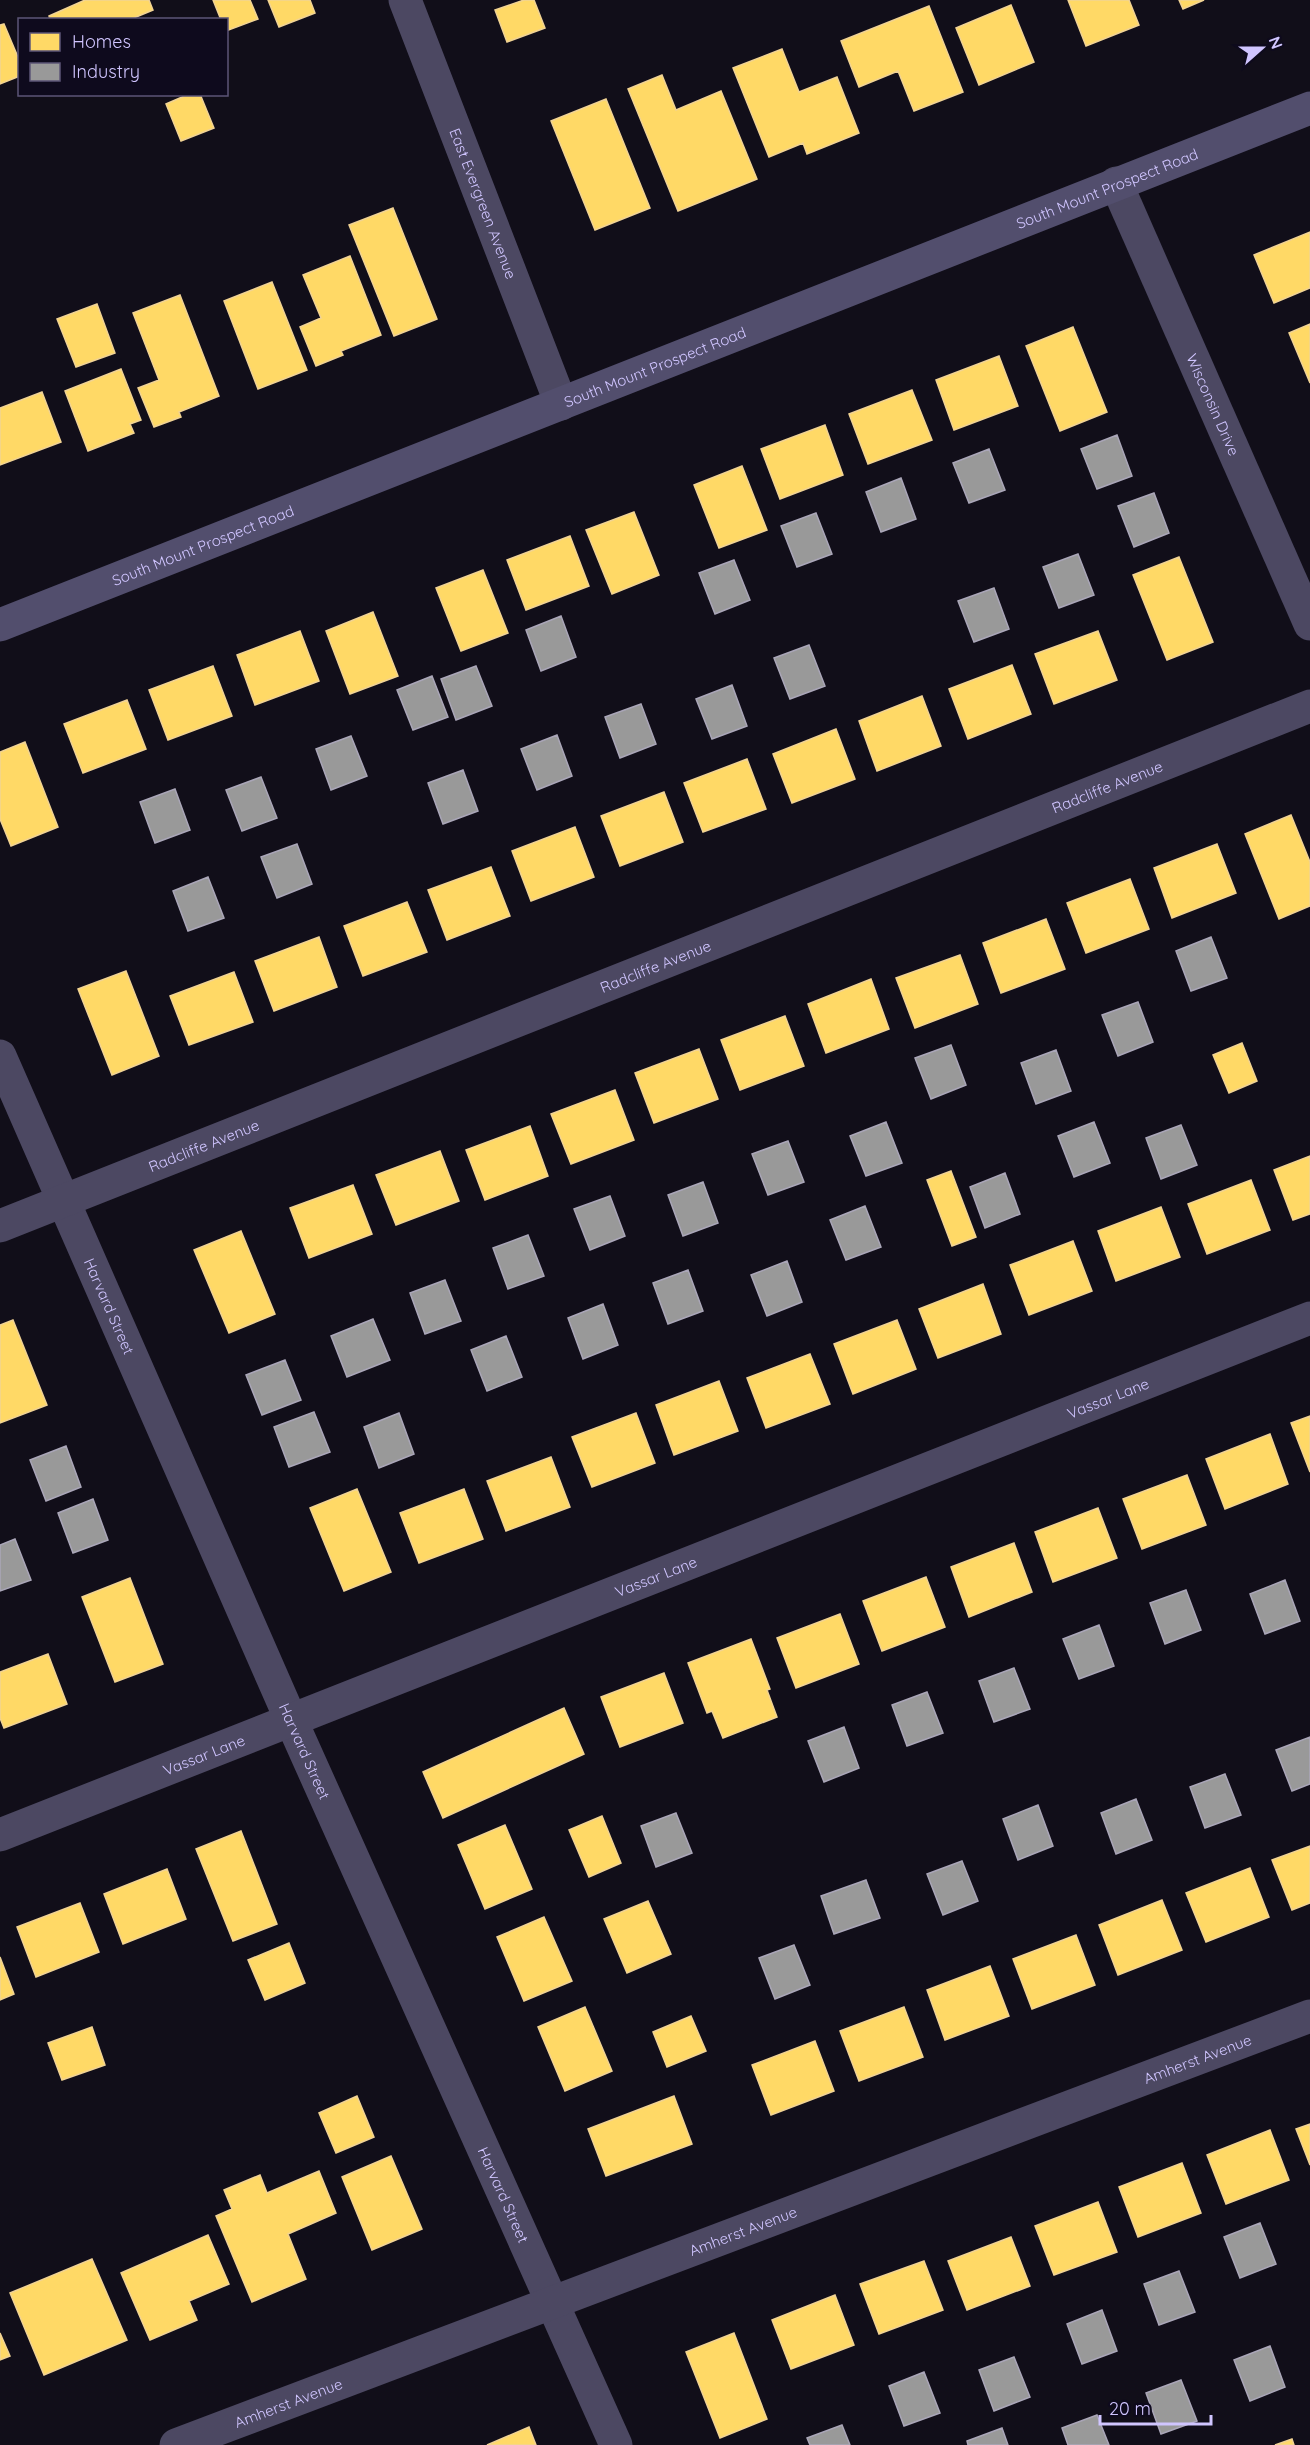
<svg xmlns="http://www.w3.org/2000/svg" width="1310" height="2445" font-family="Quicksand,sans-serif">
  <style>
    .homes { fill: #ffd966; stroke: #f1d394; stroke-width: 1.5 }
    .industry { fill: #999; stroke: #aaa6b8; stroke-width: 1.5 }
    .lines { fill: none; stroke-linecap: round; stroke-linejoin: round }
    .minor { stroke: #4c4862; stroke-width: 33 }
    .secondary { stroke: #524e6d; stroke-width: 33 }
    .labels { text-anchor: middle; dominant-baseline: central; stroke-width: 6; stroke-linejoin: round; paint-order: stroke }
    .street-label { font-size: 15px; fill: #d0c5ff; stroke: #0e0a1d }
  </style>
  <rect width="100%" height="100%" fill="#110e19"/>
  <path class="homes" d="M 85,0 L 149,0 L 153,10 L 129,20 L 50,20 L 49,16 Z
    M 213,0 L 250,0 L 258,19 L 226,31 L 226,20 L 221,20 Z
    M 268,0 L 310,0 L 315,13 L 279,27 Z
    M 524,0 L 534,0 L 545,28 L 507,42 L 495,10 Z
    M 1068,0 L 1129,0 L 1139,25 L 1086,46 Z
    M 1179,0 L 1204,0 L 1183,9 Z
    M 1011,5 L 1034,62 L 979,85 L 956,28 Z
    M 929,6 L 963,92 L 914,111 L 898,71 L 859,87 L 841,41 Z
    M 4,24 L 20,62 L 20,76 L 0,84 L 0,25 Z
    M 782,49 L 799,92 L 837,77 L 859,133 L 807,154 L 803,143 L 769,157 L 733,68 Z
    M 662,75 L 676,110 L 721,91 L 757,179 L 678,211 L 628,89 Z
    M 189,94 L 200,94 L 214,128 L 181,141 L 166,104 Z
    M 606,99 L 650,208 L 595,230 L 551,121 Z
    M 393,208 L 437,319 L 394,336 L 349,225 Z
    M 1310,232 L 1310,288 L 1274,303 L 1254,255 Z
    M 350,256 L 381,335 L 341,351 L 343,355 L 316,366 L 300,327 L 321,318 L 303,275 Z
    M 272,282 L 307,370 L 258,389 L 224,301 Z
    M 180,295 L 219,396 L 179,412 L 181,417 L 154,427 L 138,388 L 159,380 L 133,313 Z
    M 97,304 L 115,353 L 76,367 L 57,319 Z
    M 1310,324 L 1310,383 L 1289,333 Z
    M 1073,327 L 1107,412 L 1060,431 L 1026,346 Z
    M 999,356 L 1018,406 L 954,430 L 936,380 Z
    M 121,369 L 141,420 L 130,424 L 134,433 L 88,451 L 65,391 Z
    M 912,390 L 932,440 L 868,464 L 849,414 Z
    M 42,392 L 61,442 L 0,465 L 0,408 Z
    M 825,425 L 843,475 L 780,499 L 761,449 Z
    M 742,466 L 767,530 L 719,548 L 694,485 Z
    M 634,512 L 659,575 L 612,594 L 586,530 Z
    M 570,536 L 589,586 L 526,610 L 507,560 Z
    M 1179,557 L 1213,642 L 1167,660 L 1133,575 Z
    M 483,570 L 508,633 L 461,651 L 436,588 Z
    M 373,612 L 398,676 L 350,694 L 326,631 Z
    M 300,631 L 319,681 L 255,705 L 237,655 Z
    M 1098,631 L 1117,680 L 1054,704 L 1035,654 Z
    M 1012,665 L 1031,714 L 968,739 L 949,689 Z
    M 213,666 L 232,716 L 168,740 L 149,690 Z
    M 922,696 L 941,746 L 877,771 L 859,721 Z
    M 127,700 L 146,749 L 83,773 L 64,724 Z
    M 836,729 L 855,779 L 792,803 L 773,754 Z
    M 25,742 L 58,827 L 11,846 L 0,819 L 0,752 Z
    M 747,759 L 766,809 L 703,832 L 684,783 Z
    M 664,792 L 683,842 L 620,866 L 601,816 Z
    M 1291,815 L 1310,862 L 1310,906 L 1279,919 L 1245,834 Z
    M 575,827 L 594,877 L 531,901 L 512,851 Z
    M 1217,844 L 1236,893 L 1172,918 L 1154,868 Z
    M 491,867 L 510,916 L 447,940 L 428,890 Z
    M 1130,879 L 1149,929 L 1086,953 L 1067,903 Z
    M 407,902 L 427,952 L 363,976 L 344,926 Z
    M 1046,919 L 1065,969 L 1001,993 L 983,943 Z
    M 319,937 L 337,987 L 274,1011 L 255,961 Z
    M 960,955 L 978,1004 L 915,1028 L 896,978 Z
    M 126,971 L 159,1056 L 112,1075 L 78,989 Z
    M 234,972 L 253,1022 L 189,1045 L 170,996 Z
    M 871,979 L 889,1029 L 826,1053 L 808,1004 Z
    M 785,1016 L 804,1066 L 740,1090 L 721,1040 Z
    M 1242,1043 L 1257,1081 L 1229,1093 L 1213,1055 Z
    M 699,1049 L 718,1099 L 654,1123 L 635,1073 Z
    M 615,1090 L 634,1140 L 571,1164 L 551,1114 Z
    M 530,1126 L 548,1176 L 485,1200 L 466,1150 Z
    M 440,1151 L 459,1201 L 396,1225 L 376,1175 Z
    M 1310,1156 L 1310,1214 L 1293,1220 L 1274,1170 Z
    M 951,1171 L 976,1237 L 952,1246 L 927,1180 Z
    M 1251,1180 L 1270,1230 L 1207,1254 L 1188,1204 Z
    M 353,1185 L 372,1234 L 309,1258 L 290,1208 Z
    M 1161,1207 L 1180,1257 L 1116,1281 L 1098,1231 Z
    M 241,1231 L 275,1314 L 229,1333 L 194,1250 Z
    M 1073,1241 L 1092,1291 L 1029,1315 L 1010,1265 Z
    M 983,1284 L 1001,1334 L 938,1358 L 919,1309 Z
    M 13,1320 L 47,1405 L 0,1423 L 0,1325 Z
    M 897,1320 L 916,1369 L 853,1394 L 834,1344 Z
    M 810,1354 L 830,1404 L 766,1428 L 747,1378 Z
    M 719,1381 L 738,1431 L 674,1455 L 656,1405 Z
    M 636,1413 L 655,1463 L 592,1487 L 572,1437 Z
    M 1310,1416 L 1310,1472 L 1291,1423 Z
    M 1270,1434 L 1288,1484 L 1225,1509 L 1206,1459 Z
    M 551,1457 L 570,1507 L 506,1531 L 487,1481 Z
    M 1187,1475 L 1206,1525 L 1142,1549 L 1123,1499 Z
    M 357,1489 L 391,1572 L 344,1591 L 310,1508 Z
    M 464,1489 L 483,1539 L 419,1563 L 400,1513 Z
    M 1098,1508 L 1117,1558 L 1053,1582 L 1035,1532 Z
    M 1014,1543 L 1032,1592 L 969,1617 L 951,1567 Z
    M 926,1577 L 945,1627 L 882,1651 L 863,1601 Z
    M 130,1578 L 163,1664 L 115,1682 L 82,1597 Z
    M 840,1614 L 859,1664 L 796,1688 L 777,1638 Z
    M 751,1639 L 770,1689 L 767,1690 L 777,1717 L 723,1738 L 712,1711 L 707,1713 L 688,1663 Z
    M 48,1654 L 67,1704 L 4,1728 L 0,1718 L 0,1672 Z
    M 664,1673 L 683,1723 L 620,1747 L 601,1697 Z
    M 564,1708 L 584,1754 L 443,1818 L 423,1772 Z
    M 602,1816 L 621,1863 L 589,1877 L 569,1830 Z
    M 505,1825 L 532,1889 L 485,1909 L 458,1845 Z
    M 241,1831 L 277,1924 L 233,1941 L 196,1849 Z
    M 1310,1846 L 1310,1903 L 1292,1910 L 1272,1860 Z
    M 1250,1868 L 1269,1917 L 1206,1942 L 1186,1893 Z
    M 167,1869 L 186,1919 L 123,1944 L 104,1894 Z
    M 1162,1900 L 1182,1950 L 1118,1975 L 1099,1925 Z
    M 648,1901 L 671,1954 L 627,1973 L 604,1919 Z
    M 80,1903 L 99,1952 L 36,1977 L 17,1927 Z
    M 544,1917 L 572,1981 L 524,2001 L 497,1937 Z
    M 1076,1935 L 1095,1985 L 1032,2009 L 1013,1959 Z
    M 289,1943 L 305,1983 L 265,2000 L 248,1960 Z
    M 0,1957 L 14,1994 L 0,2000 Z
    M 990,1966 L 1009,2016 L 945,2040 L 927,1990 Z
    M 585,2007 L 612,2071 L 565,2091 L 538,2027 Z
    M 904,2007 L 923,2057 L 859,2081 L 840,2031 Z
    M 691,2016 L 706,2051 L 667,2067 L 653,2032 Z
    M 92,2027 L 105,2065 L 62,2080 L 48,2043 Z
    M 815,2041 L 834,2091 L 771,2115 L 752,2065 Z
    M 357,2096 L 374,2137 L 336,2153 L 319,2113 Z
    M 674,2096 L 692,2144 L 606,2176 L 588,2129 Z
    M 1310,2124 L 1310,2165 L 1296,2129 Z
    M 1270,2130 L 1289,2180 L 1226,2204 L 1207,2155 Z
    M 391,2156 L 422,2229 L 372,2250 L 342,2177 Z
    M 1182,2163 L 1201,2213 L 1138,2237 L 1119,2187 Z
    M 319,2171 L 336,2213 L 288,2234 L 306,2279 L 252,2302 L 216,2216 L 232,2209 L 224,2190 L 260,2175 L 267,2193 Z
    M 1098,2202 L 1117,2252 L 1054,2275 L 1035,2226 Z
    M 208,2235 L 229,2284 L 189,2301 L 197,2320 L 150,2340 L 121,2273 Z
    M 1011,2237 L 1030,2286 L 967,2310 L 948,2261 Z
    M 92,2259 L 127,2340 L 44,2375 L 10,2293 Z
    M 924,2261 L 943,2310 L 879,2334 L 860,2284 Z
    M 835,2295 L 854,2345 L 791,2369 L 772,2320 Z
    M 0,2333 L 10,2356 L 0,2360 Z
    M 734,2333 L 767,2419 L 720,2438 L 686,2352 Z
    M 529,2427 L 536,2445 L 487,2445 Z
    M 1292,2439 L 1294,2445 L 1275,2445 Z"/>
  <path class="industry" d="M 1117,435 L 1132,476 L 1097,489 L 1081,449 Z
    M 989,449 L 1005,490 L 969,503 L 953,463 Z
    M 901,478 L 916,519 L 881,532 L 866,492 Z
    M 1154,493 L 1169,533 L 1134,547 L 1118,506 Z
    M 816,513 L 832,554 L 797,567 L 781,526 Z
    M 1078,554 L 1094,595 L 1059,608 L 1043,567 Z
    M 734,560 L 750,600 L 715,614 L 699,573 Z
    M 994,588 L 1009,629 L 974,642 L 958,601 Z
    M 561,616 L 576,657 L 541,671 L 526,630 Z
    M 809,645 L 825,686 L 790,699 L 774,658 Z
    M 476,666 L 492,706 L 456,720 L 441,679 Z
    M 432,676 L 448,717 L 413,730 L 397,690 Z
    M 732,685 L 747,726 L 712,739 L 696,699 Z
    M 641,704 L 656,744 L 620,758 L 605,717 Z
    M 557,735 L 572,776 L 537,790 L 521,749 Z
    M 351,736 L 367,776 L 331,790 L 316,749 Z
    M 463,770 L 478,811 L 443,824 L 428,783 Z
    M 261,777 L 277,818 L 242,831 L 226,790 Z
    M 175,789 L 190,830 L 155,843 L 140,802 Z
    M 297,844 L 312,884 L 277,898 L 261,857 Z
    M 208,877 L 224,918 L 188,931 L 173,891 Z
    M 1211,937 L 1227,978 L 1191,991 L 1176,951 Z
    M 1138,1002 L 1153,1042 L 1118,1056 L 1102,1015 Z
    M 951,1045 L 966,1085 L 931,1099 L 915,1058 Z
    M 1056,1050 L 1071,1091 L 1036,1104 L 1021,1063 Z
    M 886,1122 L 902,1163 L 866,1176 L 850,1136 Z
    M 1094,1122 L 1110,1163 L 1074,1177 L 1058,1136 Z
    M 1181,1125 L 1197,1165 L 1161,1179 L 1146,1138 Z
    M 788,1141 L 804,1182 L 768,1195 L 752,1154 Z
    M 1005,1173 L 1020,1214 L 985,1228 L 970,1187 Z
    M 703,1182 L 718,1223 L 683,1236 L 668,1195 Z
    M 610,1196 L 625,1236 L 590,1250 L 574,1209 Z
    M 865,1206 L 881,1247 L 846,1260 L 830,1220 Z
    M 528,1235 L 544,1276 L 508,1289 L 493,1248 Z
    M 787,1261 L 802,1302 L 767,1316 L 751,1275 Z
    M 688,1270 L 703,1311 L 668,1324 L 653,1283 Z
    M 445,1280 L 461,1321 L 425,1334 L 410,1293 Z
    M 603,1304 L 618,1345 L 583,1359 L 568,1318 Z
    M 373,1319 L 390,1360 L 347,1377 L 331,1336 Z
    M 506,1336 L 522,1377 L 487,1391 L 471,1350 Z
    M 285,1360 L 301,1400 L 262,1415 L 246,1375 Z
    M 314,1412 L 330,1452 L 289,1467 L 274,1427 Z
    M 399,1413 L 414,1454 L 379,1468 L 364,1427 Z
    M 66,1446 L 81,1487 L 46,1501 L 30,1460 Z
    M 93,1499 L 108,1540 L 73,1553 L 58,1513 Z
    M 15,1539 L 31,1580 L 0,1591 L 0,1545 Z
    M 1285,1580 L 1300,1621 L 1265,1634 L 1250,1594 Z
    M 1186,1590 L 1201,1630 L 1165,1644 L 1150,1603 Z
    M 1099,1625 L 1114,1666 L 1079,1679 L 1063,1639 Z
    M 1014,1668 L 1030,1709 L 994,1722 L 979,1681 Z
    M 927,1692 L 943,1733 L 907,1746 L 892,1705 Z
    M 844,1727 L 859,1768 L 824,1782 L 808,1741 Z
    M 1310,1737 L 1310,1784 L 1292,1791 L 1276,1750 Z
    M 1225,1774 L 1241,1815 L 1205,1828 L 1190,1787 Z
    M 1136,1799 L 1152,1840 L 1116,1854 L 1101,1813 Z
    M 1038,1805 L 1053,1846 L 1018,1860 L 1003,1819 Z
    M 676,1813 L 692,1853 L 656,1867 L 641,1826 Z
    M 962,1861 L 978,1901 L 943,1915 L 927,1874 Z
    M 866,1880 L 880,1918 L 834,1934 L 821,1896 Z
    M 794,1945 L 810,1985 L 775,1999 L 759,1958 Z
    M 1260,2223 L 1276,2264 L 1240,2278 L 1224,2237 Z
    M 1179,2271 L 1195,2312 L 1159,2325 L 1144,2284 Z
    M 1102,2310 L 1117,2351 L 1082,2364 L 1067,2324 Z
    M 1270,2346 L 1285,2387 L 1250,2401 L 1234,2360 Z
    M 1014,2357 L 1030,2397 L 994,2411 L 979,2370 Z
    M 924,2372 L 940,2413 L 904,2426 L 889,2386 Z
    M 1181,2380 L 1197,2421 L 1161,2434 L 1146,2393 Z
    M 1097,2415 L 1109,2445 L 1068,2445 L 1062,2428 Z
    M 842,2425 L 850,2445 L 810,2445 L 807,2438 Z
    M 1002,2428 L 1008,2445 L 968,2445 L 967,2441 Z"/>
  <g class="lines">
    <g class="minor">
      <path id="s1" d="M 405,0 L 561,404"/>
      <path id="s2" d="M 1116,183 L 1310,624"/>
      <path id="s3" d="M 0,1056 L 291,1720 L 616,2445"/>
      <path id="s4" d="M 0,1226 L 1310,706"/>
      <path id="s5" d="M 0,1835 L 1310,1318"/>
      <path id="s6" d="M 176,2445 L 1310,2016"/>
    </g>
    <path class="secondary" id="s7" d="M 0,625 L 1310,108"/>
  </g>
  <g class="labels">
    <g class="street-label">
      <text stroke="none"><textPath href="#s7" startOffset="1190">South Mount Prospect Road</textPath></text>
      <text stroke="none"><textPath href="#s1" startOffset="218">East Evergreen Avenue</textPath></text>
      <text stroke="none"><textPath href="#s7" startOffset="704">South Mount Prospect Road</textPath></text>
      <text stroke="none"><textPath href="#s2" startOffset="242">Wisconsin Drive</textPath></text>
      <text stroke="none"><textPath href="#s7" startOffset="218">South Mount Prospect Road</textPath></text>
      <text stroke="none"><textPath href="#s4" startOffset="1191">Radcliffe Avenue</textPath></text>
      <text stroke="none"><textPath href="#s4" startOffset="705">Radcliffe Avenue</textPath></text>
      <text stroke="none"><textPath href="#s4" startOffset="219">Radcliffe Avenue</textPath></text>
      <text stroke="none"><textPath href="#s3" startOffset="273">Harvard Street</textPath></text>
      <text stroke="none"><textPath href="#s5" startOffset="1191">Vassar Lane</textPath></text>
      <text stroke="none"><textPath href="#s5" startOffset="705">Vassar Lane</textPath></text>
      <text stroke="none"><textPath href="#s3" startOffset="759">Harvard Street</textPath></text>
      <text stroke="none"><textPath href="#s5" startOffset="219">Vassar Lane</textPath></text>
      <text stroke="none"><textPath href="#s6" startOffset="1092">Amherst Avenue</textPath></text>
      <text stroke="none"><textPath href="#s3" startOffset="1245">Harvard Street</textPath></text>
      <text stroke="none"><textPath href="#s6" startOffset="606">Amherst Avenue</textPath></text>
      <text stroke="none"><textPath href="#s6" startOffset="120">Amherst Avenue</textPath></text>
    </g>
  </g>
  <rect x="18" y="18" width="210" height="78" fill="#0e0a1d" stroke="#5c5577" stroke-width="1.5"/>
  <rect x="30" y="33" width="30" height="18" fill="#ffd966" stroke="#5c5577" stroke-width="1.5"/>
  <text x="72" y="48" font-size="18" fill="#d0c5ff">Homes</text>
  <rect x="30" y="63" width="30" height="18" fill="#999999" stroke="#5c5577" stroke-width="1.5"/>
  <text x="72" y="78" font-size="18" fill="#d0c5ff">Industry</text>
  <g transform="translate(1262 48) rotate(69)" stroke="#0e0a1d" stroke-width="4.5" paint-order="stroke">
  <path d="M0-4.5L10 22L0 15L-10 22Z" fill="#d0c5ff"/>
  <text y="-9" font-size="16" font-weight="bold" text-anchor="middle" fill="#d0c5ff">N</text>
  </g>
  <path d="M1100 2415v9h111v-9" fill="none" stroke="#d0c5ff" stroke-width="3"/>
  <text x="1109" y="2415" font-size="18" fill="#d0c5ff" stroke="#0e0a1d" stroke-width="4.5" paint-order="stroke">20 m</text>
</svg>
